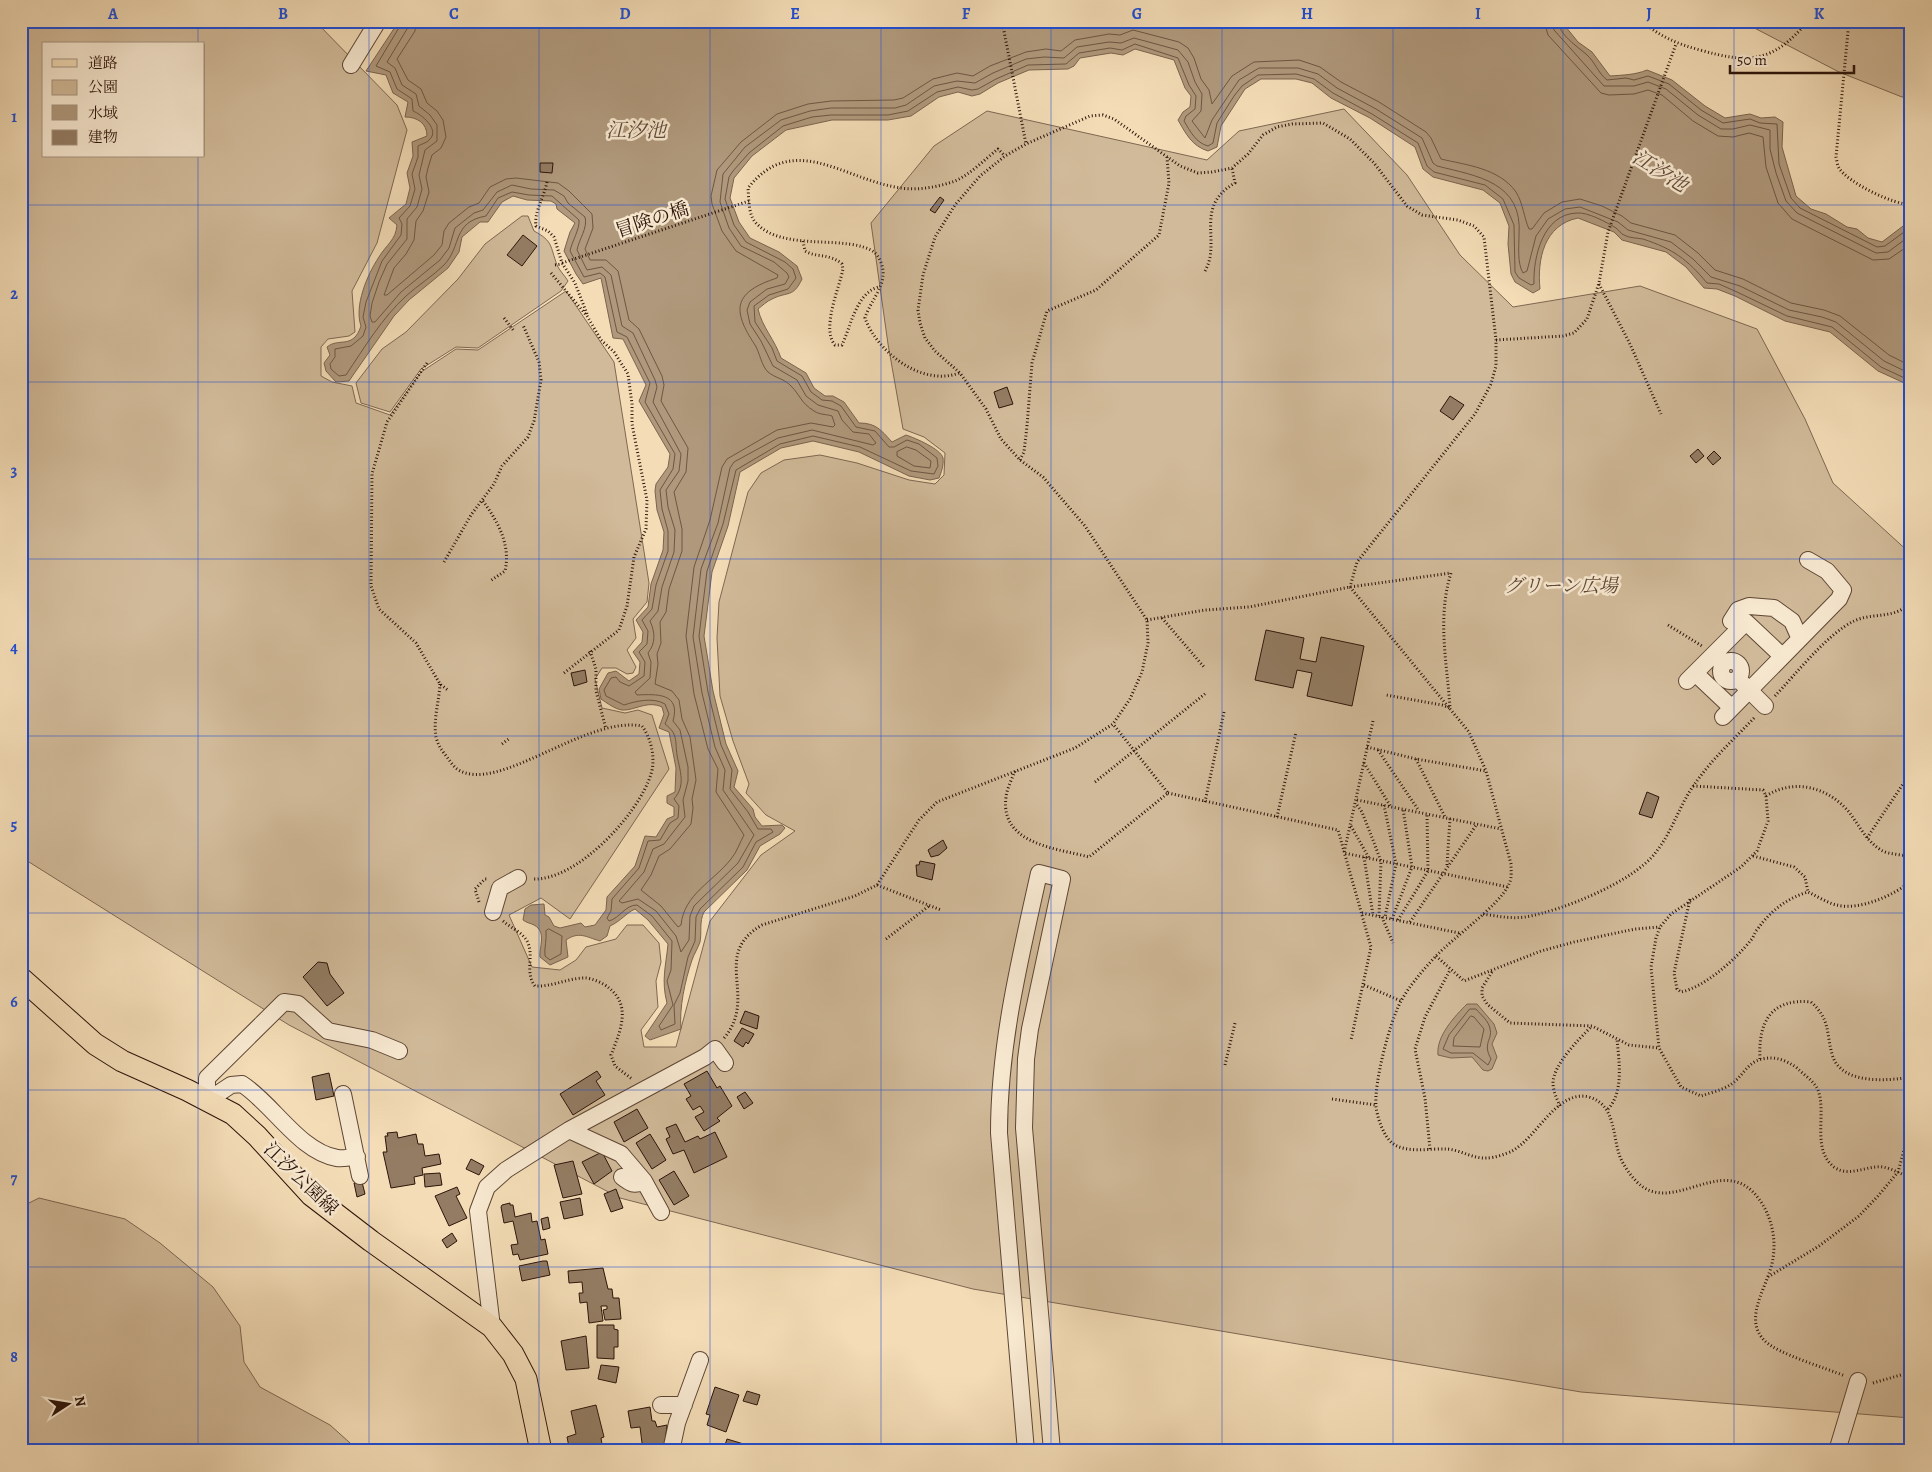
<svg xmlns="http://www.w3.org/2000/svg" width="1932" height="1472" font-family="Alegreya,'Noto Serif JP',serif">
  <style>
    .green { fill: #d1ba99; stroke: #7e6751; fill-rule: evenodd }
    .water { fill: #af987b; stroke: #7b634d }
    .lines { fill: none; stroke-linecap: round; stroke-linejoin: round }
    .shore { stroke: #6e5642; stroke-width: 1 }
    .building { fill: #937c63; stroke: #2c1409 }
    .minor-casing { stroke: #5e4634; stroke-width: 18 }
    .major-casing { stroke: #2c1409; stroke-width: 23 }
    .path { stroke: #2c1409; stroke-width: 3; stroke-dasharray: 1 2.5; stroke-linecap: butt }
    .minor { stroke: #f7e8d0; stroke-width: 16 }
    .major { stroke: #f3dcb6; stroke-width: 21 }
    .grid { fill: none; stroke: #1d4ed8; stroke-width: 1; stroke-opacity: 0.55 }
    .labels { text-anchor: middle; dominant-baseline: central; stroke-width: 5; stroke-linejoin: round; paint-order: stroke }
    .street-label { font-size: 19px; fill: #2c1409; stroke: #f7e8d0 }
    .park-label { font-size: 19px; font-style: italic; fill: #5e4634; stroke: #f7e8d0 }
    .water-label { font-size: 20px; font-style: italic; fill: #604937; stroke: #f7e8d0 }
    .neatline { fill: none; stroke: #1d4ed8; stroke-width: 2 }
    .grid-label { font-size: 16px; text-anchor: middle; font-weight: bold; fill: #1d4ed8 }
  </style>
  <rect width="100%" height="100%" fill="#f3dcb6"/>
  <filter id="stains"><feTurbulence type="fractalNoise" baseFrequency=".004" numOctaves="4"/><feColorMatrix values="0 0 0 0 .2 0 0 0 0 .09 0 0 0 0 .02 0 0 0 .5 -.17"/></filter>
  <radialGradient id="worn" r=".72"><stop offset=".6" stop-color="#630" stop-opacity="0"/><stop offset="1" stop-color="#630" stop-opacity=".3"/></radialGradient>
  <path class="green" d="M 21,21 L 315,21 L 397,105 L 407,130 L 377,243 L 352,291 L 355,332 L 349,336 L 328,339 L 321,347 L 321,376 L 332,382 L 352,386 L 356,403 L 390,415 L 421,372 L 456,349 L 478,350 L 566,291 L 614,362 L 649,583 L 647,602 L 633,619 L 636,638 L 627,650 L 636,667 L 633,673 L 627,674 L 616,668 L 602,668 L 595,679 L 602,708 L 625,713 L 638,710 L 652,715 L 669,769 L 570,919 L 541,898 L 509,915 L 532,967 L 560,970 L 576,960 L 586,947 L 616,939 L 627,925 L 643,925 L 659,943 L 661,962 L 656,981 L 658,1007 L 641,1030 L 644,1047 L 676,1047 L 710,921 L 761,855 L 795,831 L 766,815 L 746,793 L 749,784 L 733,741 L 720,696 L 717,638 L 719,602 L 748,492 L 761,473 L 784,460 L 820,455 L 857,463 L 909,480 L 935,484 L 944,475 L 945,453 L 924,437 L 903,429 L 888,344 L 871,223 L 934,146 L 987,111 L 1207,160 L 1239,131 L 1344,109 L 1407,175 L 1460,255 L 1513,307 L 1640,286 L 1757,329 L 1805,419 L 1833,483 L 1911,554 L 1911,1418 L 1581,1392 L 973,1289 L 620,1198 L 289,1025 L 21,857 ZM 44,44 L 204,44 L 204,156 L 44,156 Z
    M 1741,21 L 1911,21 L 1911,96 L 1902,97 L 1839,72 Z
    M 522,216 L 528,216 L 534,231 C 553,241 550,246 557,265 C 559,270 565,276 568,281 L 561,291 L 478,348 L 456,347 L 421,369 L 390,412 L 361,403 L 356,383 L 382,349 L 406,332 L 458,279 L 485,244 Z
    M 39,1198 L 125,1219 L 160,1243 L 213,1287 L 240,1326 L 244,1362 L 260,1387 L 330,1425 L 359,1451 L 21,1451 L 21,1210 L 25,1205 Z"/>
  <path class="water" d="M 399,21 L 1561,21 L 1578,42 L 1592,52 L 1610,76 C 1623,75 1635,75 1647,70 L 1672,80 L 1705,106 L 1725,118 L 1750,114 L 1761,118 L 1775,117 L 1783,122 L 1782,147 L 1796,196 L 1811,209 L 1826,214 L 1847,227 L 1857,229 L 1868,238 L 1882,242 L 1911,220 L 1911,386 L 1878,371 L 1830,332 L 1785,321 L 1735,296 L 1717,289 L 1704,288 L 1686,267 L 1666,252 L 1622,240 L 1614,232 L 1578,218 C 1544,225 1537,259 1540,289 L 1533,293 L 1515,282 L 1511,274 L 1508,244 L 1509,226 L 1500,203 L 1483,190 L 1433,177 L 1423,169 L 1415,147 L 1370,118 L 1331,98 L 1312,83 L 1296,79 L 1261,79 L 1245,89 L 1221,126 L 1217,147 L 1208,151 C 1192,146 1186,134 1178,120 L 1183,112 L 1190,107 L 1191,96 L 1185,88 L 1174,60 L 1135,49 L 1123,55 L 1111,53 L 1080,58 L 1074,66 L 1068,69 L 1029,70 L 998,83 L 980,94 L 972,96 L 958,92 L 939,97 L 911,116 L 888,120 L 832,120 L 786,130 L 752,156 L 734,178 L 730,198 L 739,222 L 750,238 L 779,252 L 797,266 L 802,279 C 793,298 788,291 772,299 C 767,301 762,306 758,309 C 762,327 775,340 781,358 L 806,373 L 814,388 L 825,396 L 833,396 L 844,402 L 859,423 C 876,423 881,430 892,442 L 906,435 C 915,438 941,449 943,458 C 944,465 941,473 939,478 L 930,480 L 909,476 L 859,452 L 813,441 L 781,448 L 740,472 L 728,526 L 712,572 L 704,636 L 713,691 L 726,744 L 738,771 L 734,787 L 753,809 L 755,817 L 762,826 L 782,825 L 785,828 L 780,834 L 760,846 L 747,870 L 704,912 C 699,922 702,931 700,942 C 698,948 694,954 692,960 C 685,981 679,1008 681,1029 L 650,1040 L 645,1036 L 667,1003 C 661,980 666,966 668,944 L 648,920 L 635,909 C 626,913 621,921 610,926 L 607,936 L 600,941 C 586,937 579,931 566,940 L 568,957 L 550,965 L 540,957 C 539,947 547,932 534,925 C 530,923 527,923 523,920 L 525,909 L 531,905 L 544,904 L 545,915 L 549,917 L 554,926 L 560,928 L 581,923 L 585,927 L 595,925 L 606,910 L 607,897 L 635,866 L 645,836 L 656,837 L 667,819 L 674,816 L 674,807 L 667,803 L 667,796 L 675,792 L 676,768 L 669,732 L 659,728 L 664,714 L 662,707 C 647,700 634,711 622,710 C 615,709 607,703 601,699 L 599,689 L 608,673 L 616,671 L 629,681 L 639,674 L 640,662 L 633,652 L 642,642 L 643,632 L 636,620 L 648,607 L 651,584 L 663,550 L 664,532 L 657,510 L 655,491 L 656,484 L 668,467 L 670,454 L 639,401 L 646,385 L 623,339 L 613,338 L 601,278 L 583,284 L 576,274 L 564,251 L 570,232 L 575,223 L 557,209 L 556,204 L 551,201 L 527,200 L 513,196 L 502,202 L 488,222 L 480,222 L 462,237 L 459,252 L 448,268 L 409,300 L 394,316 L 349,381 L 336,382 L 326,371 L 324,363 L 330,355 L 327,347 C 339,337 353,350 361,326 C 354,306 367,275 379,257 C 386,245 396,240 397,225 L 389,218 L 406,204 L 410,188 L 407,173 L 413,156 L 412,142 L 427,136 C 427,123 417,117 405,117 L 408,102 L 393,93 L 386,75 L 366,71 Z
    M 1467,1004 L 1477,1004 L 1494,1024 L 1497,1033 L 1492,1044 L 1497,1057 L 1492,1069 L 1488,1071 L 1483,1070 L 1472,1057 L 1451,1058 L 1438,1055 C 1436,1036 1455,1016 1467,1004 Z"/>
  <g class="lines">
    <path class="shore" d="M 403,21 L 376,66 L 390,72 L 397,89 L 412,99 L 413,111 C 421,114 441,130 429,140 C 427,143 421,144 418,146 L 418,157 L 412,174 L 415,189 L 410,206 L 399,218 L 402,224 L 401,235 L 382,261 L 366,302 L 363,317 L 366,327 L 363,336 L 351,346 L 335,349 L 335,357 L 330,364 L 331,369 L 339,376 L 346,375 C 364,348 382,318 406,296 C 418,285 433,276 444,265 C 462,246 452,222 486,216 L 498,198 L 512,192 L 529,195 L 552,196 L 579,220 C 580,229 572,241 570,251 L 584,277 L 600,273 L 605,277 L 617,332 L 627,337 L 650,383 L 645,402 L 675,454 L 673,469 L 660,490 L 662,509 L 668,531 L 668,551 L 656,585 L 652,609 L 642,620 L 648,631 L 647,644 L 639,652 L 645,662 L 644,676 L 629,686 L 620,682 L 616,677 L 611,678 L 604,690 L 606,696 L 624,705 C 636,701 653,697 665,704 L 669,714 L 665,724 C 678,734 675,740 677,755 C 680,772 686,785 674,799 L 679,806 L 678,818 L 670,823 L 660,840 L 648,841 L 639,868 L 612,899 L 611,911 L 607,918 L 609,921 C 620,918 625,905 637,905 L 652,916 L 672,941 L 671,970 L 667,981 L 673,1005 L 659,1026 L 661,1030 L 675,1024 L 674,1005 L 680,993 L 688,957 L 695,941 L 696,917 L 700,909 L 743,867 L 756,842 L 773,832 L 771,829 L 758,829 L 748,812 L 730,789 L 732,770 L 721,745 L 708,692 L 699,636 L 707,571 L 723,524 L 736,470 L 780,444 L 813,436 L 860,447 L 911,471 L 934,474 L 938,466 L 937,458 L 919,444 L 907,440 L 894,447 L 889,447 L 875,431 L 856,427 L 841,406 L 832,401 L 822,400 L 811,392 L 802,376 L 777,361 L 772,348 L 755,322 L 754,306 L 769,295 L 788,289 L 796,278 L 793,269 L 785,262 L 746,242 L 734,225 L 725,199 L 729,177 L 733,171 L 749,153 L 783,126 L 812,117 L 831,115 L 888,115 L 908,111 L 937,92 L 958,87 L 972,90 L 978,89 L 996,79 L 1028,65 L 1066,64 L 1079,53 L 1110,48 L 1122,50 L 1135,44 L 1178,58 L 1189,85 L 1196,96 L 1195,109 L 1186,116 L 1184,121 C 1190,131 1196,143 1208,146 L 1213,143 L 1217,123 L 1234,96 L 1242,86 L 1258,75 L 1296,74 L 1314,79 L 1333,93 L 1372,114 L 1418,143 L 1427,166 L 1434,172 L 1485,185 L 1503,199 L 1514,225 L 1515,272 L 1519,278 L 1531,285 L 1534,284 C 1533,257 1543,214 1577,213 C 1588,212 1606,222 1616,228 C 1619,230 1621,234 1624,235 C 1629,238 1637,238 1643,239 C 1673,249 1687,259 1707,283 L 1719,284 L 1737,292 L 1787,316 L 1832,327 L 1881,367 L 1911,381
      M 409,21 L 407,29 L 387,62 L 395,68 L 402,85 L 416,94 L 419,106 L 430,115 L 437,125 L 437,141 L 425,150 L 419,175 L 422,189 L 417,207 L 407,219 L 407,239 L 387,264 L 379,282 L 372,303 L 370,316 L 372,322 L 375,322 L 401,292 L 440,260 L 449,248 L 455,228 L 474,213 L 483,210 L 497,192 L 512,185 L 531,189 L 554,190 L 564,196 L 568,203 L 585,217 C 588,228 579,239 577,250 L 587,270 L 602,267 L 611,275 L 622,326 L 633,333 L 655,380 L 657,387 L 653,402 L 681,454 L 679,471 L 666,490 L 668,507 L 675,530 L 674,552 L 662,587 L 658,611 L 650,621 C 655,632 656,643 648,653 L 651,662 L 650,678 L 635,692 L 637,695 C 657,694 681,693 673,721 L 680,730 L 688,767 L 688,781 L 683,800 L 685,817 L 664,844 L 653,849 L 644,872 L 619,901 L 622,903 L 638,899 L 656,911 L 676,936 L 681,952 L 689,940 L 690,916 L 694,906 L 738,863 L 754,835 L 723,790 L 725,770 L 715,747 L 702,693 L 693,637 L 701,569 L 718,523 L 730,468 L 734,462 L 778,438 L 812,430 L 873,445 L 876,443 L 869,434 L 853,432 L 842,420 L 838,411 L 818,405 L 806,396 L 797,380 L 773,366 L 761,341 L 750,324 L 747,310 L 750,302 L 767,289 L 785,284 L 789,277 L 787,273 L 774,262 L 741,246 L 729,228 L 720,202 L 723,174 L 745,147 L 781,120 L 810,111 L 831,108 L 895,108 L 906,105 L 934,86 L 957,81 L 975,83 L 993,73 L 1026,59 L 1044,57 L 1064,58 L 1077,47 L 1109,42 L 1121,43 L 1134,38 L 1178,50 L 1188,62 L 1195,82 L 1202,94 L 1201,111 L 1192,121 L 1205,138 L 1212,120 L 1239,80 L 1259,68 L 1298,68 L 1318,74 L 1337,88 L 1376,109 L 1422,138 L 1433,163 L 1437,166 C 1477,176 1523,182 1519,235 C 1519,246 1517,263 1523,273 L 1527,271 L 1536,236 L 1548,219 L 1565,209 L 1580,207 L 1618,222 L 1628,230 L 1671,242 L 1693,259 L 1711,277 L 1740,286 L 1789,310 L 1822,317 L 1836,322 L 1884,361 L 1911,374
      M 416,21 L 415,31 L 397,59 L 408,80 L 421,89 L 427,103 L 437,111 L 443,120 L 446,137 L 441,148 L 432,155 L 428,168 L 426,177 L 429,192 L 423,211 L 416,221 L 414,240 L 406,254 L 394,268 L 384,295 L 387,295 L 434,255 L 442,245 L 444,231 L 449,223 L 469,207 L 479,203 L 490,187 L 506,179 L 516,178 L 558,183 L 569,191 L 592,214 L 593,228 L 585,249 L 590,260 L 606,260 L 618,271 L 629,320 L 639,329 L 662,376 L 664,385 L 661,401 L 688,448 L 686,472 L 674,492 L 682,529 L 682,551 L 669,589 L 666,612 L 660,622 L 661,643 L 657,654 L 658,664 L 655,684 L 672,691 L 679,700 L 682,719 L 690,737 L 696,780 L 692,799 L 693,808 L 691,824 L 670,849 L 659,856 L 651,875 L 641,890 L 661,906 L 678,927 L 681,925 C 684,894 713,882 731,859 C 737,852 740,842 744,835 L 716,792 L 718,769 L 708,749 L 694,694 L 686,636 L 694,567 L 710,520 L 722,467 L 727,459 L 777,430 L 811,423 L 833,427 L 835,425 L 832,416 C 826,414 820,415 814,411 C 800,402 801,396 791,386 C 785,379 775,378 768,372 C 761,365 760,353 755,345 C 731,309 734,292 777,278 L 778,275 L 736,251 L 722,231 L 712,204 L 711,196 L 717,170 L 741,142 L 777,114 L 808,104 L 831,101 L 894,100 L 903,98 L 933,79 L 957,73 L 973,76 L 990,66 L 1026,52 L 1046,49 L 1061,51 L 1075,40 L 1109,34 L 1120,35 L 1133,30 L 1179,42 L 1188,48 L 1194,58 L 1201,79 L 1209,90 L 1212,104 L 1232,76 L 1254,62 L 1299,60 L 1320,67 L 1341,82 L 1379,102 L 1426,132 L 1431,138 L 1441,159 C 1466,165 1499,168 1516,192 C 1523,203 1524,218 1529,229 L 1532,229 L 1544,213 L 1562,202 L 1580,199 L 1602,206 L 1622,216 L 1631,223 L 1675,235 L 1698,253 L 1715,270 L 1743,279 L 1791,303 L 1824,310 L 1840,316 L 1889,355 L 1911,366
      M 1544,21 L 1548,35 L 1601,93 L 1609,95 L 1634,94 L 1648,90 L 1662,95 L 1693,121 L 1718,136 L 1733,137 L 1749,133 L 1763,137 L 1766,167 L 1778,203 L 1792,219 L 1873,260 L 1889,259 L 1911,244
      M 1551,21 L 1554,30 L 1604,86 L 1634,86 L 1648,82 L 1666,89 L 1698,115 L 1721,129 L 1733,129 L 1750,125 L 1770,130 L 1770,149 L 1776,173 L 1786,201 L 1797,213 L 1876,253 L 1888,252 L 1911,235
      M 1558,21 C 1559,35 1577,46 1587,55 C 1595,62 1598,73 1607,80 L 1626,78 L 1634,80 L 1648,76 L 1669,84 L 1701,110 L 1723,123 L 1750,119 L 1760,123 L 1777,124 L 1779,164 L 1791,198 L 1800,208 L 1877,247 L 1885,246 L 1911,227
      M 907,447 L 916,450 L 931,461 L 930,468 L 914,466 L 897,456 L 897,452 Z
      M 549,929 L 562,936 L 561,954 L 550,960 L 545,956 C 544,948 547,940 546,931 Z
      M 1470,1009 L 1476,1009 C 1481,1015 1489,1021 1490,1029 C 1493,1039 1482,1043 1491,1059 L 1488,1065 L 1473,1053 L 1451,1053 L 1443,1049 L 1449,1035 Z
      M 1471,1016 L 1474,1017 L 1484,1029 L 1480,1047 L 1453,1046 L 1454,1038 Z"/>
  </g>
  <path class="building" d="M 540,163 L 553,163 L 552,173 L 540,172 Z
    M 940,197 L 944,200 L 935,213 L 930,210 Z
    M 523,235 L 537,246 L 522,266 L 507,255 Z
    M 1007,387 L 1013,404 L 999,408 L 994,392 Z
    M 1450,396 L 1464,405 L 1453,420 L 1440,411 Z
    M 1698,449 L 1704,456 L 1696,463 L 1690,456 Z
    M 1714,451 L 1721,458 L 1713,465 L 1707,458 Z
    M 1266,630 L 1304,638 L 1300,659 L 1316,662 L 1321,637 L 1364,646 L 1352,706 L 1307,696 L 1312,673 L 1297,670 L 1293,688 L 1255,680 Z
    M 585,670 L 587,682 L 574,686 L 571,673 Z
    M 1647,792 L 1659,797 L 1652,818 L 1639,814 Z
    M 943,840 L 947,848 L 939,855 L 931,857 L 928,850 Z
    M 920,861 L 935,864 L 932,880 L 917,876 L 916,865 L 919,865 Z
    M 318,962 L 327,963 L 330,974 L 344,993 L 327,1006 L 303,977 Z
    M 745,1011 L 759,1016 L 757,1029 L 740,1023 Z
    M 742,1028 L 754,1034 L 748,1044 L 746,1042 L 743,1047 L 734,1041 Z
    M 597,1071 L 601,1077 L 596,1081 L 605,1095 L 573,1115 L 560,1094 Z
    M 707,1071 L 717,1088 L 720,1086 L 732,1106 L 717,1118 L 720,1121 L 704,1131 L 695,1117 L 704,1112 L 700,1106 L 693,1110 L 686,1099 L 691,1096 L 684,1084 Z
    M 329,1073 L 334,1096 L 316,1100 L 312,1077 Z
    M 745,1092 L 753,1103 L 744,1109 L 737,1097 Z
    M 637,1109 L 648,1128 L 624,1142 L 614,1122 Z
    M 676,1124 L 685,1142 L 698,1136 L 700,1139 L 715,1132 L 727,1157 L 694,1173 L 684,1150 L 673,1154 L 666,1139 L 670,1137 L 666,1128 Z
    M 397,1132 L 398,1138 L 416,1134 L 418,1144 L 423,1144 L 425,1156 L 439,1154 L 441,1164 L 422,1168 L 423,1175 L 414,1177 L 415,1184 L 391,1188 L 383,1152 L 387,1152 L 385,1136 L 388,1136 L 387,1133 Z
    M 650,1134 L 666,1160 L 652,1169 L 636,1143 Z
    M 602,1152 L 612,1171 L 594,1184 L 582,1162 Z
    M 471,1159 L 484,1166 L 479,1175 L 466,1169 Z
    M 573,1161 L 582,1194 L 563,1198 L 554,1165 Z
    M 674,1171 L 689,1196 L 674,1205 L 659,1180 Z
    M 440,1173 L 442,1185 L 425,1187 L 424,1174 Z
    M 362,1182 L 365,1194 L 357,1197 L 354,1183 Z
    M 457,1187 L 460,1194 L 456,1196 L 467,1218 L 449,1226 L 435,1196 Z
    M 616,1189 L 623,1208 L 611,1212 L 604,1194 Z
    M 580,1198 L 583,1215 L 564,1219 L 560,1202 Z
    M 510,1203 L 510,1205 L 513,1205 L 515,1217 L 531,1213 L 532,1222 L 537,1221 L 541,1240 L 545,1239 L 548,1254 L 520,1260 L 518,1254 L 513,1255 L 511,1245 L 518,1244 L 513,1221 L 504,1223 L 501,1207 L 502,1205 Z
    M 548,1217 L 550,1228 L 543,1230 L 541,1219 Z
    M 452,1233 L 457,1241 L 447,1248 L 442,1240 Z
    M 543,1261 L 547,1261 L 550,1275 L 522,1281 L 519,1266 Z
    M 603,1268 L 608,1289 L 612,1289 L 613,1298 L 619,1298 L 621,1319 L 605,1320 L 603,1310 L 607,1309 L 607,1306 L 601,1306 L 603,1321 L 589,1323 L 587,1302 L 580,1303 L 579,1293 L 583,1293 L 582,1282 L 569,1283 L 568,1271 Z
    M 597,1325 L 614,1325 L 614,1329 L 618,1330 L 618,1347 L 614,1347 L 614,1359 L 597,1358 Z
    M 586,1336 L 589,1368 L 566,1370 L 561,1341 Z
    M 601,1365 L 619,1367 L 616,1383 L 598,1379 Z
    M 715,1387 L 739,1395 L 726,1432 L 707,1425 L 710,1415 L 706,1414 Z
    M 747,1391 L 760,1395 L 757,1405 L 743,1401 Z
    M 596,1405 L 604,1437 L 601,1438 L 603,1451 L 579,1451 L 578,1446 L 569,1447 L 567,1437 L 576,1434 L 571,1411 Z
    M 650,1407 L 652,1421 L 655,1421 L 657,1427 L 667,1425 L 664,1451 L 643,1451 L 640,1427 L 631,1428 L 628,1411 Z
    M 727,1439 L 747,1445 L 745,1451 L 723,1451 Z"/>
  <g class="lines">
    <defs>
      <path id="minor" d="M 351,65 L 378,21
        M 1731,621 L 1738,610 L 1749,606 L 1774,608 L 1792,621 L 1800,639
        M1721 671a10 10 0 1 1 20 0a10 10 0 1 1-20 0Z
        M 1695,673 L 1731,707
        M 1687,681 L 1746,622 L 1782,656
        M 1741,682 L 1765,706
        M 1723,717 L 1839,599 L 1843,590 L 1827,571 L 1808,560
        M 493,912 L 500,888 L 518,878
        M 343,1094 L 360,1176
        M 207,1101 L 207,1078 L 284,1002 L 298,1004 L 328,1031 L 372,1040 L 399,1051
        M 207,1101 L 231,1085 L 242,1084 C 273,1104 300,1152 337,1158 C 343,1159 350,1157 357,1157
        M 569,1130 L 621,1154 L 644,1181 L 661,1212
        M 622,1177 C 631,1184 634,1186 644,1181
        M 492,1327 L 478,1211 L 487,1187 L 506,1170 L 569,1130 L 705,1057 L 715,1049 L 725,1063
        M 661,1405 L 684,1405
        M 671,1451 L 677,1423 L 700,1360
        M 1026,1451 L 999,1133 C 999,1044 1020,959 1039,873 L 1062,879 L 1030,1029 L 1026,1059 L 1024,1128 L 1052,1451
        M 1837,1451 L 1858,1381"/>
      <path id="major" d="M 21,978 L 95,1044 L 122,1061 L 187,1090 L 233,1114 L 257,1136 L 311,1195 L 371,1241 L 492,1327 L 513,1354 L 526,1379 L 541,1451"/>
    </defs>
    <use href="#minor" class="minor-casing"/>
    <use href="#major" class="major-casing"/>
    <path class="path" d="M 1002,21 L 1026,144
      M 1642,21 C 1659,36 1677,44 1700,50 C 1749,64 1773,63 1808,21
      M 1849,21 L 1836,157 C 1837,160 1837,165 1839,168 C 1847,182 1895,206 1911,204
      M 547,182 C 544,197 534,212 536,226 L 548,231 L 554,237 L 562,263 L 575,283 L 587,314
      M 803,241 L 805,251 C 817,258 829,253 842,264 L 843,269 C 839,289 821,329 835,345 L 842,345 C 851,326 856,294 878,287
      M 562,263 L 749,201
      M 555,265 L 562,264
      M 1205,271 C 1222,241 1193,207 1235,183 L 1232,168
      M 551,273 L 587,316 L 601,340 L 614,352 L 628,374 L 632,404 L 632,424 L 647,500 L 646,529 L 634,557 L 627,606 L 619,630 L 564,673
      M 1599,284 L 1630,344 L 1661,414
      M 504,318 L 514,331
      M 1496,340 L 1563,336 L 1574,333 L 1587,319 L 1599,283 L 1608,232 L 1676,44
      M 427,363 L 387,422 L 372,474 L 371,586 L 379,609 L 416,643 L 440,684 L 449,691
      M 959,373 C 922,387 877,352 865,318 C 869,304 882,290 883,276 C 884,268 880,257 874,252 C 848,234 784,252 757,224 C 748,216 749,199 748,188 C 792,132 841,177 895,187 C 914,191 934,188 952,182 C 968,177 985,159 998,149 L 1005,156
      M 1020,460 L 1024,452 L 1027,426 L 1032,363 L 1047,311 L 1096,290 L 1159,235 L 1169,183 L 1167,157
      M 483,501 C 498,522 511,545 505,571 L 490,581
      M 444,562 L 471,515 L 494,484 L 502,466 L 528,437 L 534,421 L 541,380 L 539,362 L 523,325
      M 1350,587 L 1469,732 L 1486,771 L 1511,864 C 1511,871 1512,878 1509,884 C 1501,904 1454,937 1436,956 C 1423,970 1410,985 1401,1001 C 1390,1021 1374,1082 1376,1106 C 1377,1117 1383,1135 1392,1143 C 1406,1154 1431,1148 1447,1149 C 1461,1150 1473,1159 1487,1158 C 1494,1158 1506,1154 1512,1151 C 1537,1138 1557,1089 1589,1097 C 1616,1105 1612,1135 1620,1157 C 1624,1166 1630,1175 1637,1182 C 1671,1216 1718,1157 1753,1192 C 1769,1208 1777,1235 1773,1258 C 1770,1284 1741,1318 1765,1341 C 1778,1354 1826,1368 1845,1376
      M 1162,618 L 1204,667
      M 1147,620 L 1205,610 L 1249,607 L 1350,587 L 1451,573 C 1437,618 1447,662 1450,708 L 1442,705 L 1386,695
      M 1668,625 L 1702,646
      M 590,651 L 596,669 L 596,691 L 606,729
      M 440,684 C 439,702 433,720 436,737 C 438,745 442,751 447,757 C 450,761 453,766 457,769 C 497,796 585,715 642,726 C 651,738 656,758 651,774 C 639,814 576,882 532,879
      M 1775,696 C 1795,675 1828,633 1854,621 C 1873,612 1897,620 1911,601
      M 1373,721 L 1344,853 L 1508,887
      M 502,744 L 510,738
      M 1367,747 L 1416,759 L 1486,771
      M 1378,750 L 1419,811
      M 1416,759 L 1445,817
      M 1364,763 L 1391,807
      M 1015,771 C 1012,779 1007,788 1006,797 C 1000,844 1055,848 1089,857 L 1168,793 L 1113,724
      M 1095,782 L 1206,693
      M 1693,786 L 1763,790 L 1766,796 L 1768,821 L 1757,851 L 1741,867 L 1671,914 L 1660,927 L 1656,938 L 1651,967 L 1659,1048 L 1681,1087 L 1701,1096 C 1710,1093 1722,1090 1730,1085 C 1742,1078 1747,1062 1762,1059 C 1775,1056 1786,1060 1797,1068 C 1804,1075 1814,1081 1818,1090 C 1827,1114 1811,1149 1834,1167 C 1849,1178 1867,1165 1883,1167 C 1893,1169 1902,1174 1911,1179
      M 1168,793 L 1338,830 L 1371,947 L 1351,1040
      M 1766,796 C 1794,778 1828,787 1849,812 C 1859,825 1866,841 1881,850 C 1889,855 1902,854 1911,857
      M 1357,800 L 1501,829
      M 1205,802 L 1224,712
      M 1357,805 L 1362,812 L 1381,861 L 1379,916
      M 1384,805 L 1396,864 L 1385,917
      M 1277,817 L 1296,732
      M 1351,826 L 1369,858
      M 1867,838 L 1911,772
      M 1753,856 L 1794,867 L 1805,877 L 1808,892
      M 1364,857 L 1373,915
      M 1447,865 L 1450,818
      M 877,885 L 941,910
      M 1690,899 L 1674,973 L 1677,989 L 1681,992 C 1705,987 1736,959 1751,940 C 1754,937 1754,933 1757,930 C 1769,912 1787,898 1808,892 C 1817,896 1827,903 1837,905 C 1859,911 1895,895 1911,881
      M 479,902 L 475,889 L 485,879 L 488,879
      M 1362,913 L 1459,933
      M 1483,914 C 1497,916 1510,919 1525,917 C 1561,911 1634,882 1656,852 C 1672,832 1679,806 1694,785 C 1711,760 1734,739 1755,717
      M 1382,917 L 1393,943
      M 1392,919 L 1412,867 L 1403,809
      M 1398,920 L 1428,871 L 1427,814
      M 503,921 C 511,928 522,932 527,941 C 535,956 524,971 535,986 C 552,987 568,978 585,978 C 592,978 603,983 609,988 C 632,1006 620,1032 611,1055 L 615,1066 L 632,1079
      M 1410,922 L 1477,824
      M 886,939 L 929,906
      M 1436,956 L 1464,981 L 1541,951 L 1574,942 L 1635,929 L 1660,927
      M 1492,972 L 1482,988 L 1482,996 L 1487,1004 L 1510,1023 L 1592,1026 L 1629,1045 L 1659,1048
      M 1364,985 L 1401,1001
      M 724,1038 C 759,997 710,955 762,925 L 855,896 L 877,885 L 919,820 L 937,802 L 1075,748 L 1113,724 L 1130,699 L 1142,672 L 1148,643 L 1147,620 L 1085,526 L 1043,477 L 1020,460 L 1001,439 L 986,409 L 960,373 L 935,351 L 925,338 L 920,323 L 918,310 L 923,275 L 935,237 L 955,205 L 980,176 L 1005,156 L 1026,144 L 1090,116 L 1103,115 L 1114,119 L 1180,166 L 1198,173 L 1212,172 L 1232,168 L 1248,154 L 1263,135 L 1277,127 L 1292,124 L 1323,123 L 1350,139 L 1374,163 L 1407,206 L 1422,215 L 1458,220 L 1474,226 L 1484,237 L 1496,340 L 1496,366 L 1491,384 L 1475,414 L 1357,562 L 1350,587
      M 1911,1040 L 1909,1043 L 1911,1059
      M 1760,1059 C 1758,1022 1771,998 1811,1002 C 1830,1019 1826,1031 1832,1054 C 1840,1085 1887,1081 1911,1077
      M 1225,1065 L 1235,1023
      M 1332,1099 L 1376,1105
      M 1560,1106 C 1557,1099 1553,1091 1553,1083 C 1553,1065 1579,1039 1591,1027
      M 1608,1109 C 1624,1092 1619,1061 1617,1039
      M 1430,1149 L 1425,1098 L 1415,1049 L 1425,1017 L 1450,970
      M 1907,1237 L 1911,1226
      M 1768,1277 L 1819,1246 L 1859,1216 L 1878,1196 L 1898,1172 L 1911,1124
      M 1873,1383 L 1911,1372"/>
    <use href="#minor" class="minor"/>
    <use href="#major" class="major"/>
  </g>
  <path class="grid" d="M 198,21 L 198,44M 369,21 L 369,1451M 539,21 L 539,1451M 710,21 L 710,1451M 881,21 L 881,1451M 1051,21 L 1051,1451M 1222,21 L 1222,1451M 1393,21 L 1393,1451M 1563,21 L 1563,1451M 1734,21 L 1734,1451M 198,156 L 198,1451M 21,205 L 1911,205M 21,382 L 1911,382M 21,559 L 1911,559M 21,736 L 1911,736M 21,913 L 1911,913M 21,1090 L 1911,1090M 21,1267 L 1911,1267"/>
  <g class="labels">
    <g class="street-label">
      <text transform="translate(652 220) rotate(-18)">冒険の橋</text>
      <text transform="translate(301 1179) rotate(44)">江汐公園線</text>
    </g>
    <g class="park-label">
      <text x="1561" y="586">グリーン広場</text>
    </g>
    <g class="water-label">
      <text x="636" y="130">江汐池</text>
      <text transform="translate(1660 171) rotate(32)">江汐池</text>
    </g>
  </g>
  <rect width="1932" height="1472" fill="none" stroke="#f3dcb6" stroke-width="55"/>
  <rect x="42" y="42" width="162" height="115" fill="#f7e8d0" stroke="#a69380"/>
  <rect x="52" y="59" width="25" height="8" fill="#f3dcb6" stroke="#a69380"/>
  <text x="88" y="68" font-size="15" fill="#2c1409">道路</text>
  <rect x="52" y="80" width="25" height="15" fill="#d1ba99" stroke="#a69380"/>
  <text x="88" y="92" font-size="15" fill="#2c1409">公園</text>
  <rect x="52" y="105" width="25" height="15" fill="#af987b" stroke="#a69380"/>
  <text x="88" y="118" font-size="15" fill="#2c1409">水域</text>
  <rect x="52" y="130" width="25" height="15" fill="#937c63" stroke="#a69380"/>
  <text x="88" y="142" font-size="15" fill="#2c1409">建物</text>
  <g transform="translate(68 1404) rotate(78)" stroke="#f7e8d0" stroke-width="4" paint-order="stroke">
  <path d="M0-4L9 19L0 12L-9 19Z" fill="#2c1409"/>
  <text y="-8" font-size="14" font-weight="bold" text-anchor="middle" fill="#2c1409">N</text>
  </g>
  <path d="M1730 65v8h124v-8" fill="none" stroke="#2c1409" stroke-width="2.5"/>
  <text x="1737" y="65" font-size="15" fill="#2c1409" stroke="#f7e8d0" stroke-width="4" paint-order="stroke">50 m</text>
  <rect x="28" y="28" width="1876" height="1416" class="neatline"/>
  <g class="grid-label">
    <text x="113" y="19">A</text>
    <text x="283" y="19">B</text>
    <text x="454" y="19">C</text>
    <text x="625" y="19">D</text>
    <text x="795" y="19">E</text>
    <text x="966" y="19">F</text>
    <text x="1137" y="19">G</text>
    <text x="1307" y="19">H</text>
    <text x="1478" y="19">I</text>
    <text x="1649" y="19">J</text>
    <text x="1819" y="19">K</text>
    <text x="14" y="122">1</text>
    <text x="14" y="299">2</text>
    <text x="14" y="476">3</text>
    <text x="14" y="653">4</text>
    <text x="14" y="830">5</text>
    <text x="14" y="1007">6</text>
    <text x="14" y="1184">7</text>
    <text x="14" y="1362">8</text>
  </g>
  <rect width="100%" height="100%" filter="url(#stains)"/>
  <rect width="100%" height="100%" fill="url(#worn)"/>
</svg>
